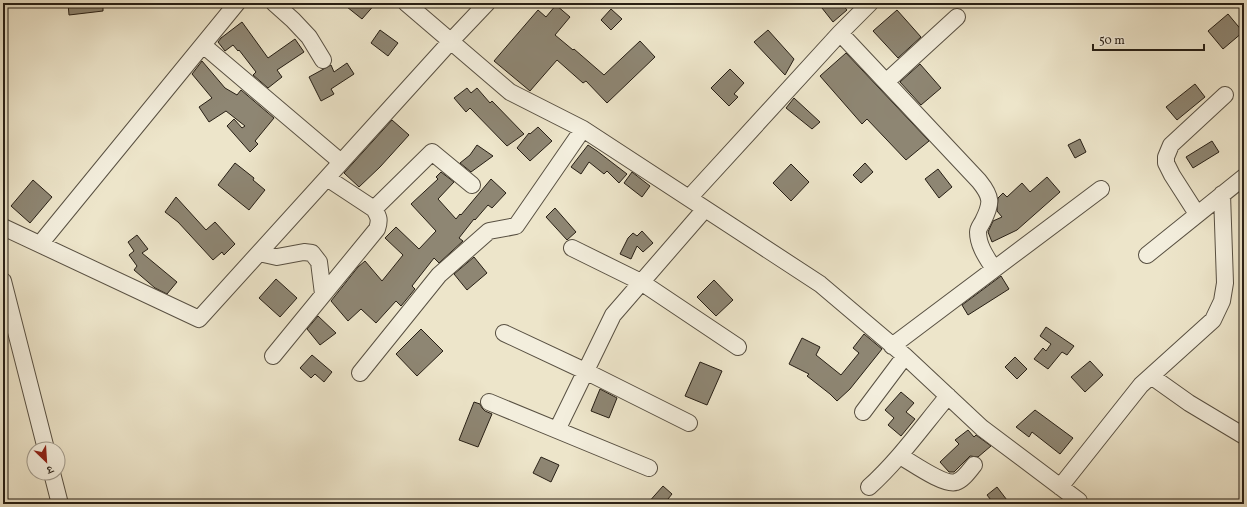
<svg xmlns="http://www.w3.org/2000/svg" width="1247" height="507" font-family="Vollkorn,'Noto Serif Devanagari',serif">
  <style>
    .building { fill: #8e8673; stroke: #271f15 }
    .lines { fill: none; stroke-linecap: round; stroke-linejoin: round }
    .minor-casing { stroke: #585042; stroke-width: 18 }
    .minor { stroke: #f3eedd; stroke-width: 16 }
  </style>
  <rect width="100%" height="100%" fill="#ede5ca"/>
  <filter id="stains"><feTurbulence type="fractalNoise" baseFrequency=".005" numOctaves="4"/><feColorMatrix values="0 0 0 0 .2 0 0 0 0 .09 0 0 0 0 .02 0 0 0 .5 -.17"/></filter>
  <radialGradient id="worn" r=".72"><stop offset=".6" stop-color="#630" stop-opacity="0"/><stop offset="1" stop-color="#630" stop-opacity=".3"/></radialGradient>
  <path class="building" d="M 68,3 L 103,3 L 103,11 L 69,15 Z
    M 342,3 L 376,3 L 362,19 Z
    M 818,3 L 841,3 L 847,10 L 833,22 Z
    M 556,5 L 570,17 L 555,35 L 573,50 L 574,49 L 604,75 L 640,41 L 655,57 L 607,103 L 586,81 L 583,83 L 557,60 L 530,91 L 494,61 L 538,10 L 546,17 Z
    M 611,9 L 622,19 L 611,30 L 601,20 Z
    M 897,10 L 921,37 L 898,58 L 873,31 Z
    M 1228,14 L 1243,32 L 1223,49 L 1208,31 Z
    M 242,22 L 268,58 L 295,39 L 304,52 L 277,70 L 282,77 L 268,88 L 253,75 L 256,72 L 239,50 L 238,51 L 233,45 L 225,51 L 218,42 L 221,38 Z
    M 380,30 L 398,43 L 388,56 L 371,43 Z
    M 768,30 L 794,59 L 785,75 L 754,42 Z
    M 846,53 L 929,141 L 906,160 L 867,119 L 862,124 L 820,76 Z
    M 202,61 L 225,88 L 237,95 L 241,90 L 274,118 L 255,141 L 258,144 L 250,152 L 227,126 L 234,119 L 242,128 L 245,126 L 226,111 L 209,122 L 199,107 L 212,98 L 192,74 Z
    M 347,63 L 354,74 L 331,89 L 334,94 L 321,101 L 309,77 L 331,65 L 334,72 Z
    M 920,64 L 941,88 L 921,105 L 900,82 Z
    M 730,69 L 744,83 L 734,94 L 738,97 L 729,106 L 711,88 Z
    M 1195,84 L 1205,97 L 1177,120 L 1166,107 Z
    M 467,88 L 471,93 L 477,88 L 490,103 L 492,101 L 524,134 L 507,146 L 470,108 L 466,112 L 454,98 Z
    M 794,98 L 820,122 L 812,129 L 786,108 Z
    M 392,120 L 409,135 L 380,167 L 359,187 L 344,173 Z
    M 538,127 L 552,141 L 530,161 L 517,148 L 529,133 L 530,134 Z
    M 1080,139 L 1086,152 L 1075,158 L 1068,145 Z
    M 1212,141 L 1219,152 L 1193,168 L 1186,157 Z
    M 477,145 L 493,156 L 471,172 L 460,163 L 470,155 Z
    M 588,145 L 597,151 L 627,174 L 619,183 L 607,171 L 604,174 L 589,162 L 581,174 L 571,167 Z
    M 235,163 L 254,178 L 253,180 L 265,190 L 249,210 L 218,185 Z
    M 865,163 L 873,172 L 861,183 L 853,175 Z
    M 791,164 L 809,182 L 791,201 L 773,183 Z
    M 938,169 L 952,187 L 939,198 L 925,179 Z
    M 441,172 L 454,182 L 438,199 L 456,219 L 460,214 L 461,215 L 491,179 L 506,193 L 492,208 L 488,205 L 475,220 L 474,219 L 459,238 L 463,241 L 439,263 L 434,258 L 412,286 L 415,289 L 401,306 L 396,301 L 376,323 L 361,309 L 348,321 L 331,301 L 358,267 L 365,261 L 382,281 L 403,255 L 385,238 L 396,227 L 419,249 L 436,231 L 411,204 L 438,179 L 436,177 Z
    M 632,172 L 650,186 L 642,197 L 624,183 Z
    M 1047,177 L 1060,192 L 1017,230 L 992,242 L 988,232 L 993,221 L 1002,217 L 997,211 L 998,198 L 1003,193 L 1007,197 L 1022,183 L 1030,192 Z
    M 33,180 L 52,197 L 30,223 L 11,206 Z
    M 176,197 L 206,230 L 215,222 L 235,244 L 224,255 L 222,252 L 213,260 L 178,222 L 165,212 Z
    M 555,208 L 576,232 L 567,240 L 546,217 Z
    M 642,231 L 653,243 L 643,252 L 637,246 L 631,259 L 620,254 L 628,238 L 633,233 L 637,236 Z
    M 137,235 L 148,249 L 142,253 L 177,282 L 167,294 L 155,288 L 134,270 L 137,266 L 129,255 L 134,251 L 128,242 Z
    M 474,257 L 487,273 L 467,290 L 454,274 Z
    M 1001,276 L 1009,289 L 968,315 L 962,305 Z
    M 276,279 L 297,298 L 280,317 L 259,298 Z
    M 714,280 L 733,300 L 716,316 L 697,297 Z
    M 318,316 L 336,333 L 320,345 L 307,329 Z
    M 1046,327 L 1074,346 L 1067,355 L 1062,352 L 1048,369 L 1034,359 L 1043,348 L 1046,351 L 1051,344 L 1040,336 Z
    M 421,329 L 443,351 L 417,376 L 396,354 Z
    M 864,334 L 882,349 L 850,389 L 837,401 L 830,394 L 807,376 L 809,374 L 789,364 L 802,338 L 820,347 L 816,355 L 841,375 L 859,353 L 853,348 Z
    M 312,355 L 332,372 L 324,382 L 315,374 L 311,378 L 300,368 Z
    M 1015,357 L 1027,369 L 1017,379 L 1005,367 Z
    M 1090,361 L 1103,375 L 1085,392 L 1071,377 Z
    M 700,362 L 722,371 L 707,405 L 685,396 Z
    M 600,389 L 617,398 L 609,418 L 591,411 Z
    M 901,392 L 914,403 L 906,412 L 915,419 L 901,436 L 888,425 L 894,418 L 885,410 Z
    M 474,402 L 480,404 L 482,408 L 485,411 L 492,414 L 478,447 L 459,440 Z
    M 1035,410 L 1073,438 L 1060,454 L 1032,432 L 1029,437 L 1016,427 Z
    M 968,430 L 974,437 L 976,435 L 991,446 L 978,457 L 970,456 L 954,472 L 949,472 L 940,462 L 959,444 L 955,440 Z
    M 541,457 L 559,465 L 551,482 L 533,473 Z
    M 663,486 L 672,494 L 664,504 L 647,504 Z
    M 997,487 L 1010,504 L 994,504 L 987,495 Z"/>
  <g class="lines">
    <defs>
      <path id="minor" d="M 274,3 L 293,20 L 309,37 L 323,60
        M 406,3 L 510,92 L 583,129 L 820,284 L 905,356 L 982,428 L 1079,501
        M 840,33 L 870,3
        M 203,45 L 341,162
        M 886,82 L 957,17
        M 327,178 L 374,209 L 432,152 L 472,185
        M 689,198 L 840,33 L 979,181 C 992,197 992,203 983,221 C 981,225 978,228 978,232 C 978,246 987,258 994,269
        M 1197,214 L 1172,175 L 1166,163 L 1166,157 L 1171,145 L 1225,95
        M 3,227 L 199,319 L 451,41 L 487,3
        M 40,244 L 237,3
        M 572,248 L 641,282 L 738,347
        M 259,253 L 277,257 L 304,252 L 312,253 L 319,262 L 323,294
        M 1147,255 L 1244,177
        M 3,281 L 46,449
        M 504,333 L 585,371 L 689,423
        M 892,346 L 1101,189
        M 273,356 L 377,229 C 380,220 379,217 374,209
        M 360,373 L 439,275 L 489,231 L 516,226 L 583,129
        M 1151,376 L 1189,403 L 1244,436
        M 489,402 L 649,468
        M 863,412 L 905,356
        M 557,430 L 613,315 L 705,209
        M 900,456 C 911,462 944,486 956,482 C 963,480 969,471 974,465
        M 52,473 L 60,504
        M 869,487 C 899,460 922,427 948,396
        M 1060,487 L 1141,385 L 1213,320 L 1222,301 L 1225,283 L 1222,194"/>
    </defs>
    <use href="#minor" class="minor-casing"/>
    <use href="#minor" class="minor"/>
  </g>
  <rect width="1247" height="507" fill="none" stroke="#ede5ca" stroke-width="16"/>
  <rect x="4" y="4" width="1239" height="499" fill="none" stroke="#271f15" stroke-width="2"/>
  <rect x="8" y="8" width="1231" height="491" fill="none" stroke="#271f15"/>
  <g transform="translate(46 461) rotate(155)"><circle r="19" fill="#f3eedd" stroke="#a19b8d"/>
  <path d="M0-3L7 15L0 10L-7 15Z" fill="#8f2418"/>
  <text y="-6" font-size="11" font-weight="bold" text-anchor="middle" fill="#271f15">उ</text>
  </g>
  <path d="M1093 44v6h111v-6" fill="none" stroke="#271f15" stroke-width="2"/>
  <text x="1099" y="44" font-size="12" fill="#271f15" stroke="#f3eedd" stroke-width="3" paint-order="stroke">50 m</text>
  <rect width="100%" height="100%" filter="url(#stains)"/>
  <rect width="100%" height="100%" fill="url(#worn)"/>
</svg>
